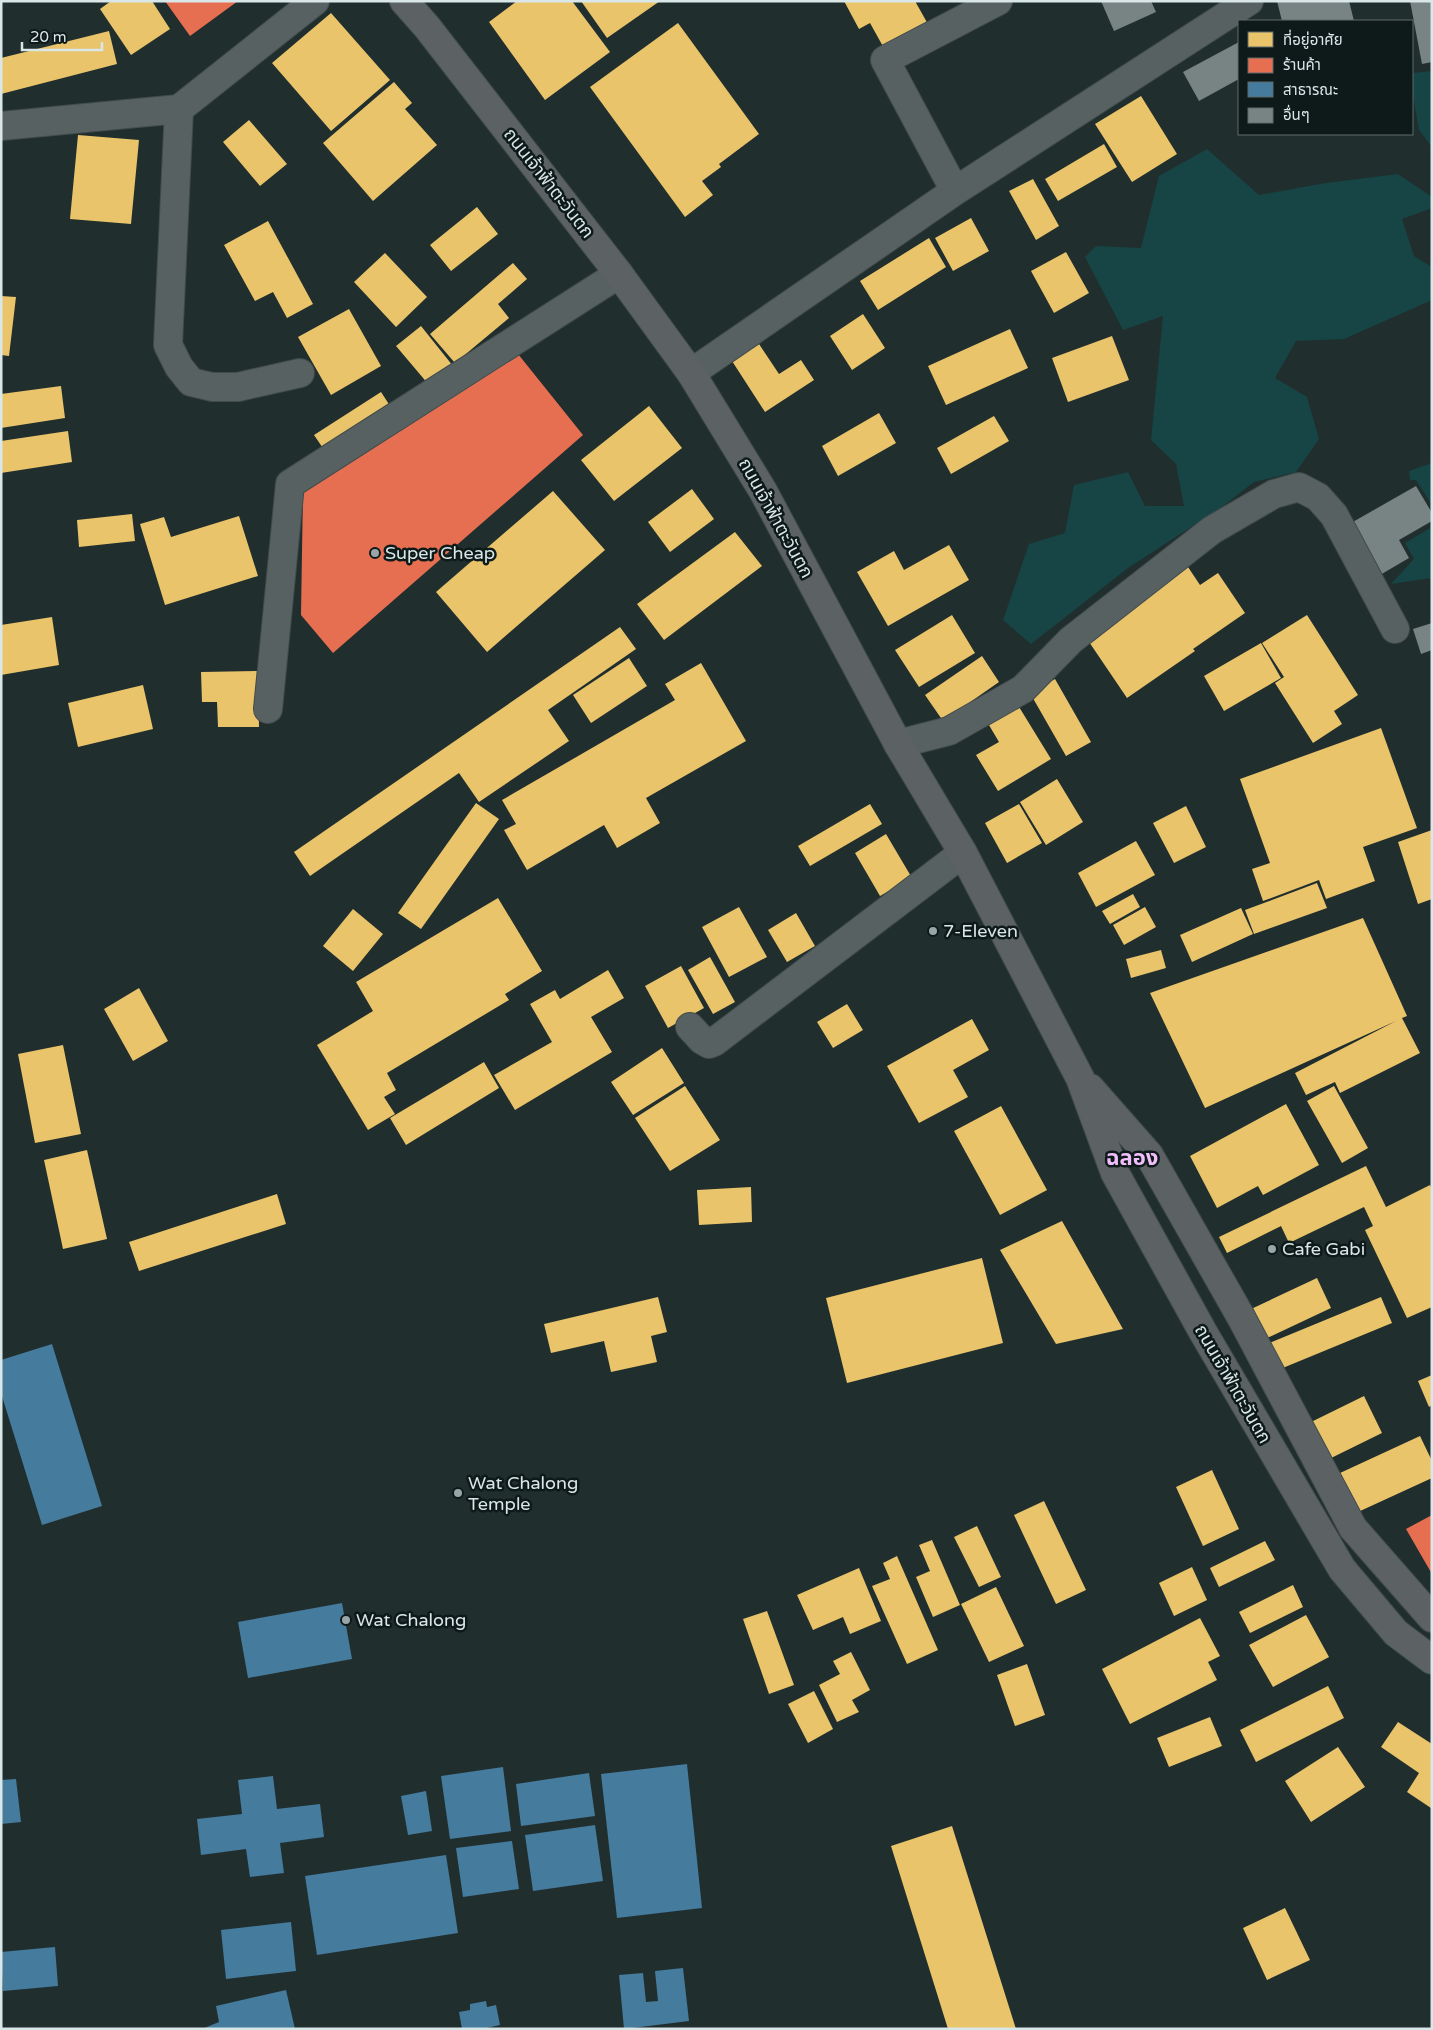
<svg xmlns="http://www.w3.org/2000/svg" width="1433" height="2030" font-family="'Varela Round','Noto Sans Thai',sans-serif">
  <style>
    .green { fill: #174444 }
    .homes { fill: #e9c46a }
    .shops { fill: #e76f51 }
    .public { fill: #457b9d }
    .building { fill: #788383 }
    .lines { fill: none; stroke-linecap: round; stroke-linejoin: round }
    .street-casing { stroke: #404b4b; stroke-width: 30 }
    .secondary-casing { stroke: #404b4b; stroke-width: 30 }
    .street { stroke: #586162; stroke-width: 28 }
    .secondary { stroke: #5c6264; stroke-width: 28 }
    .poi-dot { fill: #99a6a7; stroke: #0e1919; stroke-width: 2 }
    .labels { text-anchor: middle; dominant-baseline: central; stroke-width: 5; stroke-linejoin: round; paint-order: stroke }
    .street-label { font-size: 18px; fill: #d9e7e8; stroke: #0e1919 }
    .poi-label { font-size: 18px; fill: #d9e7e8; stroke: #0e1919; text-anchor: start }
    .district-label { font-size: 22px; font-weight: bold; fill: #f1bdfa; stroke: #0e1919 }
  </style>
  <rect width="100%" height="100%" fill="#212e2e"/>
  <path class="green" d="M 1432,71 L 1432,147 L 1419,130 L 1412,90 L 1412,73 Z
    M 1207,149 L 1259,195 L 1326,183 L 1398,174 L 1432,197 L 1432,208 L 1402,219 L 1414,256 L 1432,267 L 1432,300 L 1344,339 L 1296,341 L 1275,378 L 1307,397 L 1319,439 L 1296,472 L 1254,482 L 1222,507 L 1128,568 L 1031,644 L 1003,620 L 1029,544 L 1065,533 L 1074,485 L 1128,472 L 1145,506 L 1184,506 L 1176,464 L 1151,440 L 1163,316 L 1123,330 L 1085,257 L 1096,246 L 1141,248 L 1159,176 Z
    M 1432,463 L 1432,505 L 1416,480 L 1410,480 L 1409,471 Z
    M 1432,527 L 1431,578 L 1391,584 L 1414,559 L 1405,543 Z"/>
  <path class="homes" d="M 111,1 L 152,1 L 170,29 L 131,55 L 100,9 Z
    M 517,1 L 572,1 L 610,52 L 545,100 L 489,22 Z
    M 581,1 L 660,1 L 607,38 Z
    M 844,1 L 915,1 L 929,26 L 885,50 L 870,23 L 859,29 Z
    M 331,13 L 390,80 L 331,131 L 272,63 Z
    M 678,23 L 759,134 L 719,164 L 721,167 L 702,181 L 713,195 L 685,217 L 590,87 Z
    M 109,31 L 117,64 L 1,94 L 1,58 Z
    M 394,82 L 412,103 L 405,109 L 437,145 L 373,201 L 323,143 Z
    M 1141,96 L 1177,154 L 1132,182 L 1095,124 Z
    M 249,120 L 287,164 L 260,186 L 223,142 Z
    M 78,135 L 139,140 L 131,224 L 70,219 Z
    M 1104,144 L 1117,167 L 1058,201 L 1045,179 Z
    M 1033,179 L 1059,226 L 1036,240 L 1009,191 Z
    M 477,207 L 498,234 L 451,271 L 430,245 Z
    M 971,218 L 989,251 L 953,271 L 935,238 Z
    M 268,221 L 313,304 L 287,318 L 273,292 L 255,301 L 224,245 Z
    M 929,238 L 946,267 L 878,310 L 860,281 Z
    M 1066,252 L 1089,293 L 1054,313 L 1031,271 Z
    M 385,253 L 427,297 L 396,327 L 354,282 Z
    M 513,263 L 527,279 L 498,304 L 509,318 L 455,363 L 430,334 Z
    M 1,296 L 16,297 L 9,356 L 1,355 Z
    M 349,309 L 381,366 L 331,395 L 298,337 Z
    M 863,314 L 885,348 L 852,370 L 830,336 Z
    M 421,326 L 453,366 L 429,385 L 396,346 Z
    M 1010,329 L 1028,368 L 946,405 L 928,366 Z
    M 1112,336 L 1129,380 L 1068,402 L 1052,358 Z
    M 759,344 L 779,374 L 801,360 L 814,380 L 765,412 L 732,361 Z
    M 61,386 L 65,418 L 1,428 L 1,394 Z
    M 381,392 L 396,415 L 329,457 L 314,435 Z
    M 649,406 L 682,448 L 614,501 L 581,460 Z
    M 879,413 L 896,443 L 838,476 L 822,446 Z
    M 994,416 L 1009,441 L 951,474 L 937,448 Z
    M 68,431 L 72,462 L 1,473 L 1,441 Z
    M 692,489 L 714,519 L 670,552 L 648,522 Z
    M 553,491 L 605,550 L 487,652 L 436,592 Z
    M 132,514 L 135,541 L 79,547 L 77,520 Z
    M 239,516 L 258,576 L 165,605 L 140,524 L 164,517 L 171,537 Z
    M 735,532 L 762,566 L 664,640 L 637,604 Z
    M 949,545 L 969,580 L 888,626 L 857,572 L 894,551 L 904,570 Z
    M 1186,564 L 1200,585 L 1218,573 L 1245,613 L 1193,649 L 1195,651 L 1127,698 L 1085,636 Z
    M 952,615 L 975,653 L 919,687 L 895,650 Z
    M 1307,615 L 1358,695 L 1334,711 L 1342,724 L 1313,743 L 1275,683 L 1284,677 L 1262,643 Z
    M 52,617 L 59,665 L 1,675 L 1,625 Z
    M 620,627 L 636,649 L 548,710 L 569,741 L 479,802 L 459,773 L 310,876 L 294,852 Z
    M 1261,643 L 1281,678 L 1224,711 L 1204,676 Z
    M 982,656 L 999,682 L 943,721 L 925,695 Z
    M 629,658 L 647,686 L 591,723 L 573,695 Z
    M 701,663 L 746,741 L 646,798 L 660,823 L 617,848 L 604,825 L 527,870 L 504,830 L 516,824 L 502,800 L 675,700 L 665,684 Z
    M 258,671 L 259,727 L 218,727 L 217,702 L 202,702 L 201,672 Z
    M 1055,679 L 1091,742 L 1066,756 L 1030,693 Z
    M 143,685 L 153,729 L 78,747 L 68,703 Z
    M 1016,702 L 1051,759 L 998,791 L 976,755 L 999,742 L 986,720 Z
    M 1381,728 L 1417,828 L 1363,847 L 1375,881 L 1326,899 L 1319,880 L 1263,901 L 1252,869 L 1270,863 L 1240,779 Z
    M 1057,779 L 1083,822 L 1046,845 L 1020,802 Z
    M 476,803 L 499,819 L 421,929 L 398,913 Z
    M 870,804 L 882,824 L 810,866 L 798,846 Z
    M 1019,804 L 1042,843 L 1007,863 L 985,823 Z
    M 1186,806 L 1206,847 L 1174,863 L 1153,823 Z
    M 1432,830 L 1432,899 L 1418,904 L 1398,842 Z
    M 886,834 L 912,878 L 880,896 L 855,853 Z
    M 1136,841 L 1155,875 L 1096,907 L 1078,873 Z
    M 1317,883 L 1327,908 L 1254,934 L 1245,910 Z
    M 1133,894 L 1140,907 L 1110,924 L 1102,911 Z
    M 498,898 L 542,971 L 505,994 L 509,1000 L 387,1073 L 396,1090 L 384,1097 L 395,1114 L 368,1130 L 317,1045 L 373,1011 L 356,982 Z
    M 739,907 L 767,957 L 729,977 L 702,927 Z
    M 1145,907 L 1156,927 L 1124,945 L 1113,925 Z
    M 1241,908 L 1253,934 L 1192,962 L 1180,935 Z
    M 353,909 L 383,934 L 353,971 L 323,946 Z
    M 796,913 L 815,946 L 787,962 L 768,930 Z
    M 1363,918 L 1407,1016 L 1402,1018 L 1420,1053 L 1340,1093 L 1335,1082 L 1306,1095 L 1295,1073 L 1396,1021 L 1205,1108 L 1150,993 Z
    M 1161,950 L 1166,968 L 1131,978 L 1126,959 Z
    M 710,957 L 735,1002 L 713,1014 L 688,970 Z
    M 681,966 L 704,1008 L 668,1028 L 645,986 Z
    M 608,970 L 624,998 L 591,1017 L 612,1052 L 515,1110 L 494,1075 L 552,1042 L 530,1004 L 555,990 L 560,999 Z
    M 139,988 L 168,1041 L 133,1061 L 104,1009 Z
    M 847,1004 L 863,1030 L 833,1048 L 817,1022 Z
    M 972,1019 L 989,1050 L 953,1070 L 968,1097 L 919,1123 L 887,1066 Z
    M 63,1045 L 81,1134 L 35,1143 L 18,1054 Z
    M 662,1048 L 684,1083 L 633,1115 L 611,1082 Z
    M 484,1062 L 499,1088 L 406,1145 L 390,1118 Z
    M 685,1086 L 720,1140 L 670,1171 L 635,1118 Z
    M 1334,1086 L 1368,1148 L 1342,1163 L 1307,1101 Z
    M 1286,1104 L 1319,1165 L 1263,1195 L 1258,1186 L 1217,1208 L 1190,1156 Z
    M 1001,1106 L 1047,1190 L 1000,1215 L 954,1131 Z
    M 87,1150 L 107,1239 L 63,1249 L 44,1160 Z
    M 1366,1166 L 1386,1207 L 1430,1185 L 1432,1189 L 1432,1307 L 1407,1318 L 1365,1230 L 1373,1226 L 1364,1207 L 1289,1243 L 1281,1226 L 1227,1253 L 1219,1237 Z
    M 751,1187 L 752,1222 L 699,1225 L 697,1190 Z
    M 277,1194 L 286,1224 L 139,1271 L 129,1242 Z
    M 1062,1221 L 1123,1329 L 1056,1344 L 1000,1250 Z
    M 982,1258 L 1003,1343 L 847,1383 L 826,1298 Z
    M 1317,1278 L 1331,1308 L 1263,1340 L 1249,1310 Z
    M 658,1297 L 667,1332 L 651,1336 L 657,1362 L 611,1372 L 604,1341 L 551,1353 L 544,1324 Z
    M 1381,1297 L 1392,1323 L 1273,1372 L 1262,1346 Z
    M 1432,1375 L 1432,1405 L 1429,1407 L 1418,1381 Z
    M 1364,1396 L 1382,1433 L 1323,1462 L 1305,1425 Z
    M 1420,1436 L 1432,1461 L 1432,1478 L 1358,1512 L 1340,1473 Z
    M 1212,1470 L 1239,1529 L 1203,1546 L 1176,1487 Z
    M 1044,1501 L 1086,1590 L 1056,1604 L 1014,1515 Z
    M 977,1526 L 1001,1577 L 979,1587 L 954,1537 Z
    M 932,1540 L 960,1605 L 933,1617 L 916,1577 L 930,1571 L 919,1545 Z
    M 1265,1541 L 1275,1560 L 1219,1587 L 1210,1568 Z
    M 897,1556 L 938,1650 L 907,1664 L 872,1586 L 890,1579 L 883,1563 Z
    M 1192,1567 L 1207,1600 L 1174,1616 L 1159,1583 Z
    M 859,1568 L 881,1621 L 850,1634 L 843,1617 L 813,1630 L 797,1595 Z
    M 1293,1585 L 1303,1607 L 1250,1633 L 1239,1612 Z
    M 996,1587 L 1024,1646 L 989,1662 L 961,1604 Z
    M 767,1611 L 794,1685 L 769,1694 L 743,1619 Z
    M 1306,1615 L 1329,1657 L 1273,1687 L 1249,1645 Z
    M 1200,1618 L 1220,1656 L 1208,1662 L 1217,1680 L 1130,1724 L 1102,1669 Z
    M 851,1652 L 870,1690 L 852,1700 L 859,1712 L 837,1722 L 819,1685 L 840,1674 L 833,1661 Z
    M 1027,1664 L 1045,1715 L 1015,1726 L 997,1675 Z
    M 1328,1686 L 1344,1718 L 1256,1762 L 1240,1730 Z
    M 814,1691 L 833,1729 L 808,1743 L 788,1704 Z
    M 1210,1717 L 1222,1746 L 1169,1767 L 1157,1738 Z
    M 1398,1722 L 1432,1744 L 1431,1808 L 1407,1792 L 1419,1773 L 1381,1747 Z
    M 1338,1747 L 1365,1787 L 1311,1822 L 1285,1781 Z
    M 952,1826 L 1016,2029 L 948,2029 L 891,1846 Z
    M 1285,1908 L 1310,1960 L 1267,1980 L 1243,1928 Z"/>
  <path class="shops" d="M 165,1 L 238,1 L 190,36 Z
    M 514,349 L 583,435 L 333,653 L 301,615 L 303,491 Z
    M 1432,1515 L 1432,1574 L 1406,1529 Z"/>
  <path class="public" d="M 52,1344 L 102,1506 L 42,1525 L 1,1393 L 1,1360 Z
    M 342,1603 L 352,1659 L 248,1678 L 238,1622 Z
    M 687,1764 L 702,1908 L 617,1918 L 601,1774 Z
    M 503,1767 L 511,1831 L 450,1839 L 441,1776 Z
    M 589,1773 L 595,1816 L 521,1826 L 516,1784 Z
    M 273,1776 L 277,1809 L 320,1804 L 324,1837 L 280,1843 L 284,1873 L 250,1877 L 246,1849 L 201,1855 L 197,1819 L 242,1814 L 238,1780 Z
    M 16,1779 L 21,1822 L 1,1824 L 1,1780 Z
    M 426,1791 L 432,1831 L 408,1835 L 401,1796 Z
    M 595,1825 L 603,1881 L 533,1891 L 525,1835 Z
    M 512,1841 L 519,1889 L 463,1897 L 456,1848 Z
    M 446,1855 L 458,1933 L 317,1955 L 305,1876 Z
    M 291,1922 L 296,1971 L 226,1979 L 221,1930 Z
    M 55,1947 L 58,1986 L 3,1991 L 1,1952 Z
    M 683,1968 L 689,2021 L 624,2029 L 619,1975 L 643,1973 L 646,2002 L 658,2001 L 655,1971 Z
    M 286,1990 L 295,2029 L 202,2029 L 219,2022 L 216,2006 Z
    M 486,2001 L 487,2007 L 496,2005 L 500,2025 L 482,2029 L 462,2029 L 459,2012 L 470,2010 L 470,2004 Z"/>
  <path class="building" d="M 1101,1 L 1151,1 L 1156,12 L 1114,31 Z
    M 1277,1 L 1349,1 L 1354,21 L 1282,21 Z
    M 1410,1 L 1432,1 L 1432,62 L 1422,64 Z
    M 1239,42 L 1239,79 L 1199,101 L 1183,72 Z
    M 1416,486 L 1432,513 L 1432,521 L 1399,540 L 1409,558 L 1380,575 L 1351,523 Z
    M 1432,623 L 1432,650 L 1421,654 L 1413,629 Z"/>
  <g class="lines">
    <defs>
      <path id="street" d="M 179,109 L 168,345 L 179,367 L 191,382 L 212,387 L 238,387 L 300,373
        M 1,126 L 179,109 L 315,1
        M 955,191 L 885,60 L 998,1
        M 691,373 L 955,191 L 1249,1
        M 268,709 L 290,484 L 619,274
        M 898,744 L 949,731 L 1023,689 L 1071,640 L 1212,530 L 1274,494 L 1299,487 L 1318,497 L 1334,515 L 1395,629
        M 690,1027 L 702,1040 L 709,1044 L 714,1042 L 963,853"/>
      <path id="secondary" d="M 404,1 L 427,27 L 619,274 L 691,373 L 763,491 L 898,744 L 963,853 L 1080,1078 L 1115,1173 L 1203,1332 L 1342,1569 L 1396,1633 L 1432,1660
        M 1090,1088 L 1149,1155 L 1241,1317 L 1353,1528 L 1432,1618"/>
    </defs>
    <use href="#street" class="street-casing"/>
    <use href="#secondary" class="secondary-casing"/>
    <use href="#street" class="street"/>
    <use href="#secondary" class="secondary"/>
  </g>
  <g class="poi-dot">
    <circle cx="375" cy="553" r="5"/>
    <circle cx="933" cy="931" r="5"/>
    <circle cx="1272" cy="1249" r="5"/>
    <circle cx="458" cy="1493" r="5"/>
    <circle cx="346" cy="1620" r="5"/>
  </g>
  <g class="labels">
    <g class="street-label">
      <text transform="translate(549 183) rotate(52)">ถนนเจ้าฟ้าตะวันตก</text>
      <text transform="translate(776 518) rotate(61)">ถนนเจ้าฟ้าตะวันตก</text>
      <text transform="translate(1233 1384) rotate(60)">ถนนเจ้าฟ้าตะวันตก</text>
    </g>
    <g class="poi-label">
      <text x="385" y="553">Super Cheap</text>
      <text x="943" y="931">7-Eleven</text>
      <text x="1282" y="1249">Cafe Gabi</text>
      <text x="468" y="1483">Wat Chalong<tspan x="468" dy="21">Temple</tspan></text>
      <text x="356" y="1620">Wat Chalong</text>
    </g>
    <g class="district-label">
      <text x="1132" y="1158">ฉลอง</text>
    </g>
  </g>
  <rect width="1433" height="2030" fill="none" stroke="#d9e7e8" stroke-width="5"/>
  <rect x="1238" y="20" width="175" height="115" fill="#0e1919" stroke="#5f6b6c"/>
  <rect x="1248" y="32" width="25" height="15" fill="#e9c46a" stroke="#5f6b6c"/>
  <text x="1283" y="45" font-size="15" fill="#d9e7e8">ที่อยู่อาศัย</text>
  <rect x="1248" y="58" width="25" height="15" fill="#e76f51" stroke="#5f6b6c"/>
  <text x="1283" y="70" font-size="15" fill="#d9e7e8">ร้านค้า</text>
  <rect x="1248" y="82" width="25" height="15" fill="#457b9d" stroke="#5f6b6c"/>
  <text x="1283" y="95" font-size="15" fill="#d9e7e8">สาธารณะ</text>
  <rect x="1248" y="108" width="25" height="15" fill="#788383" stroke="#5f6b6c"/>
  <text x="1283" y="120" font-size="15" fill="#d9e7e8">อื่นๆ</text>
  <path d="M22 42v8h80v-8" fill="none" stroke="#d9e7e8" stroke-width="2.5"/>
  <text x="30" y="42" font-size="15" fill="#d9e7e8" stroke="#0e1919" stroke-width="4" paint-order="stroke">20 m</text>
</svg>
